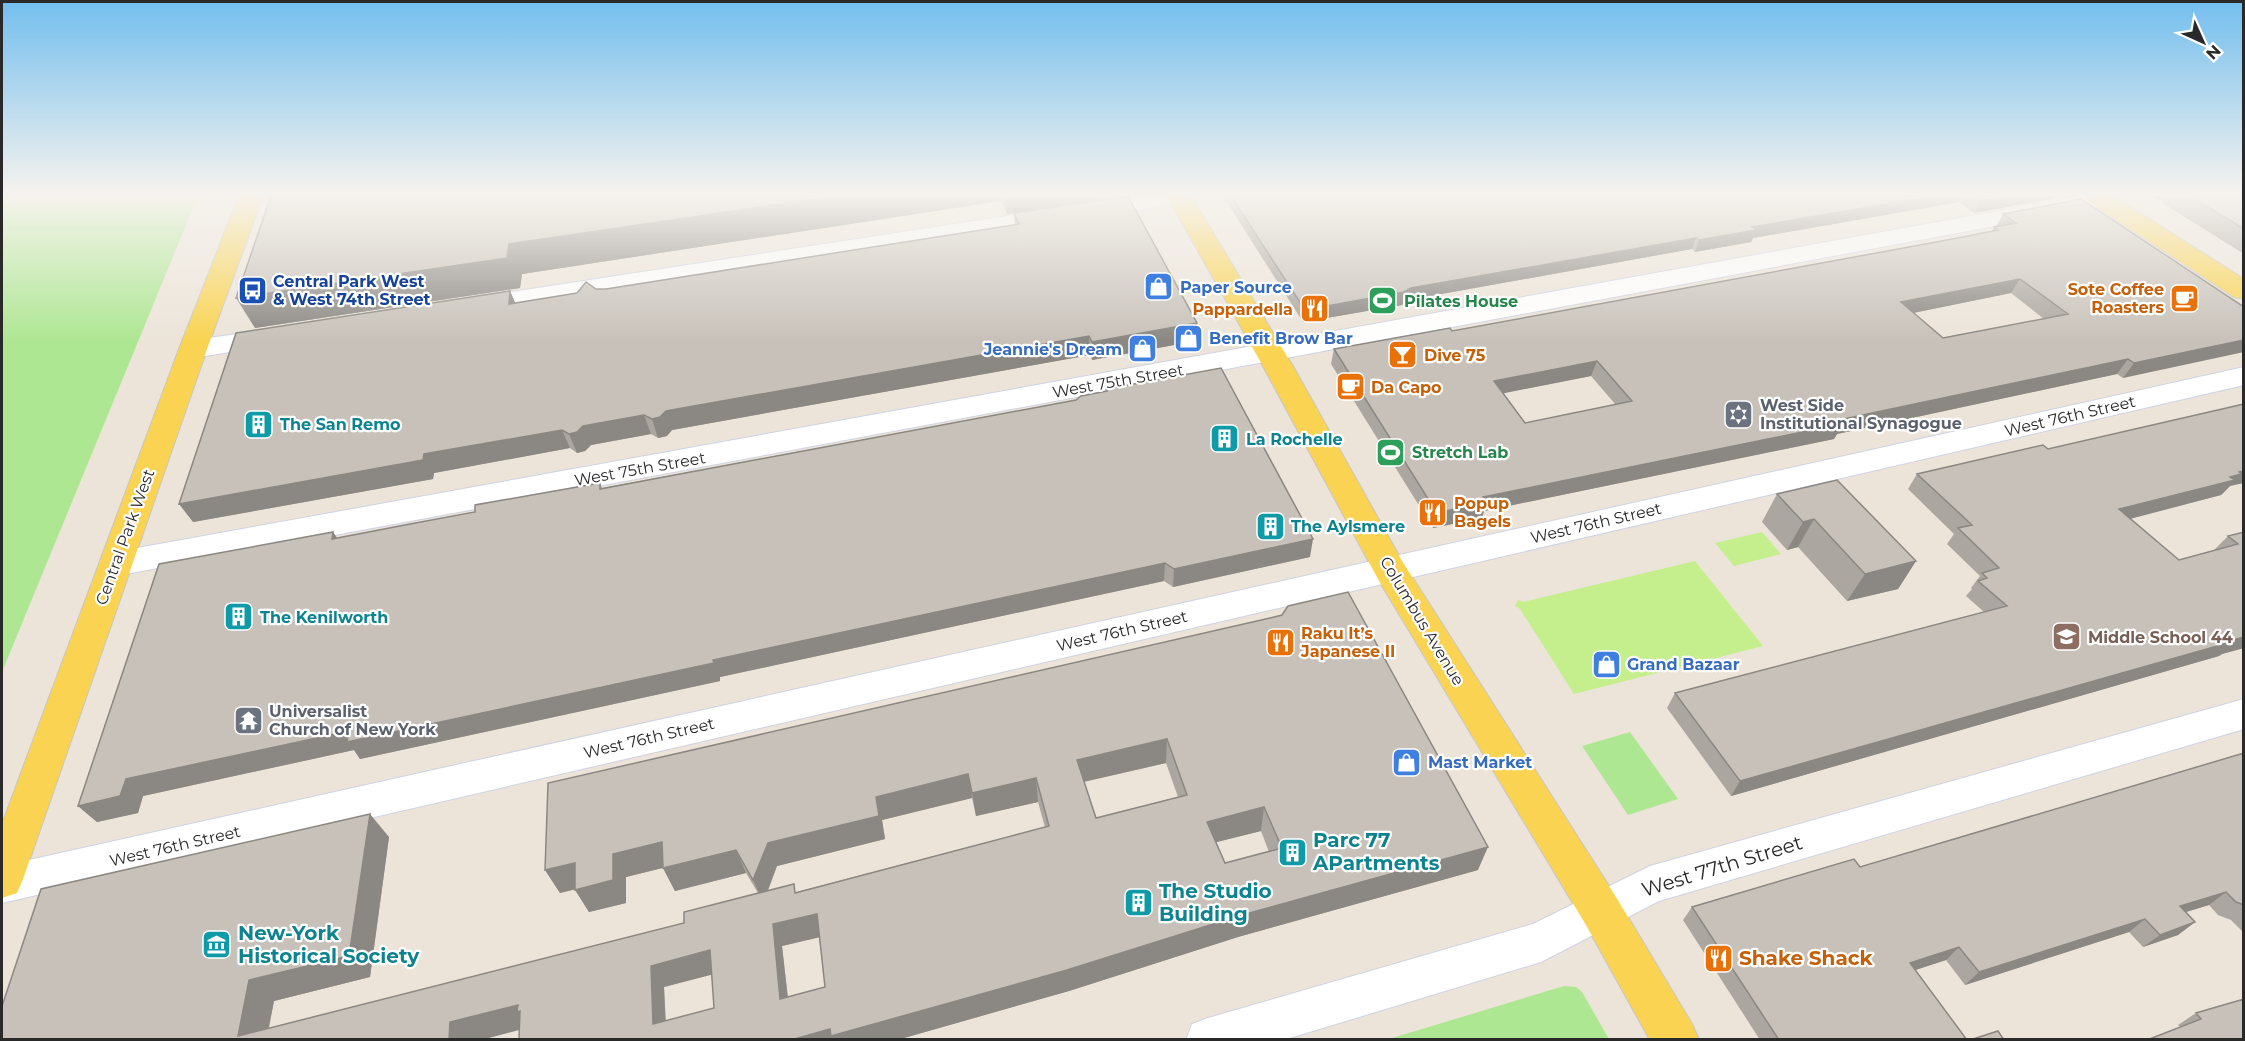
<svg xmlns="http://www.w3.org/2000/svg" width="2245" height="1041" font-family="Montserrat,sans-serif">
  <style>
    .green { fill: #aee792 }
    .pitch { fill: #c4ef8c }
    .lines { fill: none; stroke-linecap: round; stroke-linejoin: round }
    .minor-casing { stroke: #ced2e3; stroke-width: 2 }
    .major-casing { stroke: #c7c7c7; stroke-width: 2 }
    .minor { fill: #fff; fill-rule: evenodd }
    .major { fill: #f9d351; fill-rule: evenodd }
    .wall { fill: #aba69f; fill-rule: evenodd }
    .shaded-wall { fill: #8b8782 }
    .building { fill: #c7c1b9; stroke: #8b8782; stroke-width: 1.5; fill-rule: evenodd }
    .labels { text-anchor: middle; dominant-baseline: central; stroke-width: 4.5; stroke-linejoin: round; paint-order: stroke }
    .transit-label { font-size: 16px; font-weight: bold; fill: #164399; stroke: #fff; text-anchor: start }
    .shop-label { font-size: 16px; font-weight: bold; fill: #366cbe; stroke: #fff; text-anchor: start }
    .food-label { font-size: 16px; font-weight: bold; fill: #c56008; stroke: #fff; text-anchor: start }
    .leisure-label { font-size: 16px; font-weight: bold; fill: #27864d; stroke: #fff; text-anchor: start }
    .street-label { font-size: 16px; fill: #292929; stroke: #fff }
    .worship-label { font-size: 16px; font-weight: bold; fill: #5b616d; stroke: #fff; text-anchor: start }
    .culture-label { font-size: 16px; font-weight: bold; fill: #0d838f; stroke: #fff; text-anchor: start }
    .education-label { font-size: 16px; font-weight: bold; fill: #785e54; stroke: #fff; text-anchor: start }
    .near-culture-label { font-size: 20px; font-weight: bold; fill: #0d838f; stroke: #fff; text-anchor: start }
    .near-street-label { font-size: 20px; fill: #292929; stroke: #fff }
    .near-food-label { font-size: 20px; font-weight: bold; fill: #c56008; stroke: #fff; text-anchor: start }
  </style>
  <rect width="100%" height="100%" fill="#ece4d9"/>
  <path class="green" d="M 2,196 L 198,196 L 2,672 Z
    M 1630,732 L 1678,799 L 1628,815 L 1582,746 Z
    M 1564,986 L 1576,987 L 1582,992 L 1609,1039 L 1389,1039 Z"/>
  <path class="pitch" d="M 1762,532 L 1781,554 L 1734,566 L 1715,543 Z
    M 1695,561 L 1763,646 L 1574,694 L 1520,609 L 1515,606 L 1518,600 L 1523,602 Z"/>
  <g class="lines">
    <defs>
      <path id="minor" d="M 1137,196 L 1193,196 L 1189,201 L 1181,203 L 473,314 L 464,312 L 460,306 L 464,300 L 473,298 Z
        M 2081,196 L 2112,196 L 2114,199 L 2110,204 L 2102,206 L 115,576 L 103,573 L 99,564 L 103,555 L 115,552 Z
        M 275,329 L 285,331 L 289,337 L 285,343 L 193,358 L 183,355 L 179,349 L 183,343 L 193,340 Z
        M 2244,367 L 2244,385 L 2,903 L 2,866 Z
        M 2244,699 L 2244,729 L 1659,901 L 1541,962 L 1283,1040 L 1186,1040 L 1192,1024 L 1208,1018 L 1533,924 L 1650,866 Z"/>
      <path id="major" d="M 239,196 L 263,196 L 207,349 L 23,879 L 17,893 L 2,898 L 2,824 L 179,349 Z
        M 1167,196 L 1191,196 L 1294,368 L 1402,561 L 1616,897 L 1692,1024 L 1699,1040 L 1650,1040 L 1586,925 L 1378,579 L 1264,368 Z
        M 2085,196 L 2113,196 L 2244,279 L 2244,299 L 2234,297 L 2088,201 Z"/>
    </defs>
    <use href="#minor" class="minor-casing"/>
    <use href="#major" class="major-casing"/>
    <use href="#minor" class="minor"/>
    <use href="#major" class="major"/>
  </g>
  <path class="wall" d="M 271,196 L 1119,196 L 1007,214 L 1001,201 L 522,274 L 520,288 L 255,328 Z
    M 1223,196 L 2053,196 L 2051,199 L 1974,213 L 1959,202 L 1753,238 L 1751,242 L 1695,252 L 1692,249 L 1408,300 L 1402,305 L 1303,322 Z
    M 2151,196 L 2244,196 L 2244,254 Z
    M 1014,213 L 1197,323 L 1196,341 L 1092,360 L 1090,355 L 672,430 L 667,436 L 658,438 L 651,434 L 591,445 L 585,451 L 577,453 L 570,448 L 434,473 L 433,479 L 193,522 L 510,291 L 515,303 L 577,293 L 596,289 L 606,289 L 1015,225 Z
    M 2003,214 L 2244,307 L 2123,378 L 2117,374 L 1837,434 L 1834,439 L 1484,511 L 1482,518 L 1433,528 L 1331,364 L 1334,349 L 1452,331 L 1947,240 L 1992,231 L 1994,227 L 1996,227 ZM 2011,293 L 2044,319 L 1943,338 L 1913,313 ZM 1591,376 L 1616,405 L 1525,423 L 1503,393 Z
    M 1106,389 L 1310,557 L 1173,587 L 1164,581 L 720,677 L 720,681 L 360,759 L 354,750 L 143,796 L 138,813 L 97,822 L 78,806 L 333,532 L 337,538 L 475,512 L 600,483 L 602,488 L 1076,400 L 1106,391 Z
    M 2048,449 L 2230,486 L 2221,495 L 2130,519 L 2179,560 L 2214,550 L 2228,536 L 2244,532 L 2244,648 L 2222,654 L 2219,656 L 1731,796 L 1667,708 L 1675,693 L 1984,612 L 1966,596 L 1972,589 L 1971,588 L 1980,576 L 1947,544 L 1954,534 L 1908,489 L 1917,474 Z
    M 1777,494 L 1916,561 L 1898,589 L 1847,601 L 1798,547 L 1787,550 L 1762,522 Z
    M 1270,618 L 1478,870 L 1238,937 L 1069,991 L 897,1040 L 519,1040 L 519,1030 L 481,1040 L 2,1040 L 389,837 L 370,977 L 274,1001 L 269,1028 L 684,923 L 758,893 L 746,873 L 675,891 L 663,868 L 626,877 L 626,903 L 589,912 L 575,889 L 560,893 L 545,870 ZM 1166,763 L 1178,797 L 1096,818 L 1084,782 ZM 972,798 L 976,816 L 1038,802 L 1045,827 L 797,892 L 768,891 L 777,866 L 885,839 L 882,820 ZM 1261,831 L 1269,852 L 1225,863 L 1216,842 ZM 819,937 L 825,987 L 788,997 L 782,946 ZM 712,974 L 714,1008 L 666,1021 L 664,987 Z
    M 2244,753 L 2244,933 L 2231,920 L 2218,915 L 2209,905 L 2186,912 L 2195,922 L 2178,935 L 2143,947 L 2129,932 L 1965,985 L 1946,960 L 1915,970 L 1967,1040 L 1760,1040 L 1683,920 L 1692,907 L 1860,867 Z
    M 2196,1013 L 2244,1040 L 2180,1027 L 2178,1025 Z"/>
  <path class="shaded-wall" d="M 835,196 L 1000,196 L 1001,201 L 522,274 L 520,288 L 255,328 L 236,298 L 509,244 Z
    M 1006,196 L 1119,196 L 1007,214 Z
    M 1933,196 L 1962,196 L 1959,202 L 1753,238 L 1751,242 L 1695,252 L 1699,240 L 1752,227 Z
    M 2012,196 L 2053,196 L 2051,199 L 1974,213 L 1981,201 Z
    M 1696,238 L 1692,249 L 1408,300 L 1402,305 L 1303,322 L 1305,310 L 1411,288 Z
    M 2020,279 L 2011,293 L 1893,317 L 1901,302 Z
    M 510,291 L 518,309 L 509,304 Z
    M 1197,323 L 1196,341 L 1092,360 L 1092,342 Z
    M 1089,336 L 1090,355 L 672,430 L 667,436 L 658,438 L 652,419 L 666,411 Z
    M 2244,340 L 2244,352 L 2123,378 L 2134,363 Z
    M 2128,359 L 2117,374 L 1837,434 L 1834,439 L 1484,511 L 1482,518 L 1433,528 L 1437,513 L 1483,497 L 1839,420 Z
    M 1597,361 L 1591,376 L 1490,396 L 1494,381 Z
    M 644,415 L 651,434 L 591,445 L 585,451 L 577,453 L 569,434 L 583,426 Z
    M 562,430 L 570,448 L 434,473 L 433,479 L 193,522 L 179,504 L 424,454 Z
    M 2244,471 L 2244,483 L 2230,486 L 2221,495 L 2106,525 L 2119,509 Z
    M 1814,519 L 1798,547 L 1787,550 L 1803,522 Z
    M 333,532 L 345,550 L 332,539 Z
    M 1313,539 L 1310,557 L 1173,587 L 1174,569 Z
    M 1916,561 L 1898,589 L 1847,601 L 1865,574 Z
    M 1165,563 L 1164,581 L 720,677 L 720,681 L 360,759 L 354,750 L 143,796 L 138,813 L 97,822 L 78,806 L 126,779 L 349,731 L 713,660 Z
    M 2244,637 L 2244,648 L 2222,654 L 2219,656 L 1731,796 L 1740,781 Z
    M 1167,739 L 1166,763 L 1078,783 L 1077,760 Z
    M 968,774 L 972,798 L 882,820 L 885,839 L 777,866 L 763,902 L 753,880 L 768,843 L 876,797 Z
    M 1036,778 L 1038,802 L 976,816 L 972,793 Z
    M 1264,807 L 1261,831 L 1205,845 L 1207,822 Z
    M 370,814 L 389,837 L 370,977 L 274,1001 L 266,1040 L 238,1036 L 249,980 Z
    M 662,842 L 674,865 L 626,877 L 626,903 L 589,912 L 575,890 L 613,854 Z
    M 1488,847 L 1478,870 L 1238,937 L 1069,991 L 897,1040 L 791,1040 Z
    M 736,850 L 746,873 L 675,891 L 663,868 Z
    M 575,863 L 589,886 L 560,893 L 545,870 Z
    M 2226,892 L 2209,905 L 2163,919 L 2180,906 Z
    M 817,914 L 825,936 L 782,946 L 790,1019 L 780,999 L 773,924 Z
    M 2145,919 L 2129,932 L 1965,985 L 1979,972 Z
    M 2195,922 L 2178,935 L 2143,947 L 2160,935 Z
    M 1959,947 L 1946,960 L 1897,976 L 1910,963 Z
    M 710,950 L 722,972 L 664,987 L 666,1040 L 653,1024 L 651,966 Z
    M 518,1005 L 530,1027 L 481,1040 L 449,1040 L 450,1022 Z"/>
  <path class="building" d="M 271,196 L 835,196 L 509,244 L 507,258 L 236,298 Z
    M 1128,196 L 1197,323 L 1092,342 L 1089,336 L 666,411 L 660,417 L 652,419 L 644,415 L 583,426 L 577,432 L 569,434 L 562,430 L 424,454 L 423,460 L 179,504 L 236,333 L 510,291 L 509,304 L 577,293 L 586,282 L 596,289 L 606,289 L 1019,224 L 1014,213 Z
    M 1231,196 L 1933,196 L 1752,227 L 1756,230 L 1699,240 L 1696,238 L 1411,288 L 1404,292 L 1305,310 Z
    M 1974,196 L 2012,196 L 1981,201 Z
    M 2190,196 L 2244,196 L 2244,229 Z
    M 2081,199 L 2244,307 L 2244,340 L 2134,363 L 2128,359 L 1839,420 L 1842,424 L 1483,497 L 1486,502 L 1437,513 L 1334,349 L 1450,328 L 1452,331 L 1947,240 L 1998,230 L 1994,227 L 2016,223 L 2003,214 ZM 2020,279 L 2068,314 L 1943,338 L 1901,302 ZM 1597,361 L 1632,401 L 1525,423 L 1494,381 Z
    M 1221,368 L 1313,539 L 1174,569 L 1165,563 L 713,660 L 714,663 L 347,742 L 349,731 L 126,779 L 120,796 L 78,806 L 159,564 L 333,532 L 332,539 L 410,524 L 475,512 L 475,505 L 600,483 L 600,489 L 1076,400 L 1081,396 L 1107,391 L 1106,389 Z
    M 2244,404 L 2244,471 L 2239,472 L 2241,474 L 2230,477 L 2235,480 L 2119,509 L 2179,560 L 2238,544 L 2228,536 L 2244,532 L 2244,637 L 2233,640 L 2235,641 L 1740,781 L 1675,693 L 2007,606 L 1978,581 L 1987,578 L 1982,573 L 1999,568 L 1958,528 L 1972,525 L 1917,474 L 2043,445 L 2048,449 Z
    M 1837,480 L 1916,561 L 1865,574 L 1814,519 L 1803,522 L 1777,494 Z
    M 1348,592 L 1488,847 L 1242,915 L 1067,970 L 831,1036 L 830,1029 L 791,1040 L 519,1040 L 520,1011 L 517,1012 L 518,1005 L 450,1022 L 449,1040 L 2,1040 L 2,1006 L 41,889 L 370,814 L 349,956 L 249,980 L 238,1036 L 684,923 L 684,912 L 794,884 L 795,893 L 1049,826 L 1036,778 L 972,793 L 968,774 L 876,797 L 879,816 L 768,843 L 753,880 L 736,850 L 663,868 L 662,842 L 613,854 L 613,880 L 575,890 L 575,863 L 545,870 L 548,783 L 1270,618 L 1282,615 L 1288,606 ZM 1167,739 L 1187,795 L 1096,818 L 1077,760 ZM 1264,807 L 1282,848 L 1225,863 L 1207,822 ZM 817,914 L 825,987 L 780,999 L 773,924 ZM 710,950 L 714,1008 L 653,1024 L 651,966 Z
    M 2244,753 L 2244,905 L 2236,902 L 2226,892 L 2180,906 L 2195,922 L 2160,935 L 2145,919 L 1979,972 L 1959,947 L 1910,963 L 1967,1040 L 1779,1040 L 1692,907 L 1854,859 L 1860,867 Z
    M 2244,999 L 2244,1040 L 2147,1040 L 2201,1019 L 2196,1013 Z
    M 1998,1031 L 2004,1040 L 1970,1040 Z"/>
  <linearGradient id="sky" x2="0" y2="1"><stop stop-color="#73beee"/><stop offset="0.57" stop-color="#f6f3ee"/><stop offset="1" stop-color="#f6f3ee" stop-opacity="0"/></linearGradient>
  <rect width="2245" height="341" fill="url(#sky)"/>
  <defs>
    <symbol id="shop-square" viewBox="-11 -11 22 22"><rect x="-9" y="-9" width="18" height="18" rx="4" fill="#3f7fe0" stroke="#fff"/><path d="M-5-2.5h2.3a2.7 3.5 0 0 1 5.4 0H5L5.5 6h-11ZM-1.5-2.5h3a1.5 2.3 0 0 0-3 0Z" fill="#fff"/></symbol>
    <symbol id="bus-square" viewBox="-11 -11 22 22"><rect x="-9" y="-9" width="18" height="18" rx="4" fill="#1a4fb4" stroke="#fff"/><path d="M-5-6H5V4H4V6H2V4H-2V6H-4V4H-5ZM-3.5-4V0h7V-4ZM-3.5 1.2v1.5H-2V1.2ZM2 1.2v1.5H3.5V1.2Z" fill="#fff"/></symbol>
    <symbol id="cafe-square" viewBox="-11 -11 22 22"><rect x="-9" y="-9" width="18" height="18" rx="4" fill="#e8710a" stroke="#fff"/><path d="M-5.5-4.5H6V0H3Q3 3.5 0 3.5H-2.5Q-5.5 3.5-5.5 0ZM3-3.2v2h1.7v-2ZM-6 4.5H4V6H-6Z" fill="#fff"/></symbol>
    <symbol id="stadium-square" viewBox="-11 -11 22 22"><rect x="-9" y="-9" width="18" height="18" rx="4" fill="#2e9e5b" stroke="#fff"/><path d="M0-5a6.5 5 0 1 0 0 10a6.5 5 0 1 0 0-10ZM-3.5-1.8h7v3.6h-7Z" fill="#fff"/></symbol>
    <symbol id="restaurant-square" viewBox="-11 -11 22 22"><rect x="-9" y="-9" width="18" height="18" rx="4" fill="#e8710a" stroke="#fff"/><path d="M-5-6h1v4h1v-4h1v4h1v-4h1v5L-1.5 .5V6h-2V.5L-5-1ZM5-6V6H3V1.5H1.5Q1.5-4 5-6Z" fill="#fff"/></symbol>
    <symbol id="bar-square" viewBox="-11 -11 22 22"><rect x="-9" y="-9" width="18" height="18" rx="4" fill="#e8710a" stroke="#fff"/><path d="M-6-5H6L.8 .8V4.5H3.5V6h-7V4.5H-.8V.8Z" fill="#fff"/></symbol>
    <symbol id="synagogue-square" viewBox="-11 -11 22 22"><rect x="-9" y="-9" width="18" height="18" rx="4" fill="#6b7280" stroke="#fff"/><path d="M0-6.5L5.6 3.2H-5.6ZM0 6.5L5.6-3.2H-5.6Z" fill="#fff"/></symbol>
    <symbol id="building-square" viewBox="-11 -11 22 22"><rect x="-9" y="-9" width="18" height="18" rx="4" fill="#0f9aa8" stroke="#fff"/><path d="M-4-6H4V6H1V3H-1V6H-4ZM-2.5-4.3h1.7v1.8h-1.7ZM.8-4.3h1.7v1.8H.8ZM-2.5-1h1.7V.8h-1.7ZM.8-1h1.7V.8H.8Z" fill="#fff"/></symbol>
    <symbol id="school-square" viewBox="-11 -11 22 22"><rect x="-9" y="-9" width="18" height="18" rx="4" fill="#8d6e63" stroke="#fff"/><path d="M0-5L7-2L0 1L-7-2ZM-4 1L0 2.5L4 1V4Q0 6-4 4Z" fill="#fff"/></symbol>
    <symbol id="temple-square" viewBox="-11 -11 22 22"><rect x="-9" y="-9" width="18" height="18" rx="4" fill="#6b7280" stroke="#fff"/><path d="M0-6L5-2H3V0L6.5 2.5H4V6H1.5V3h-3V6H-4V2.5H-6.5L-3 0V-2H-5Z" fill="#fff"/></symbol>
    <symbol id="museum-square" viewBox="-11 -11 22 22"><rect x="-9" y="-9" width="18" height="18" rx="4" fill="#0f9aa8" stroke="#fff"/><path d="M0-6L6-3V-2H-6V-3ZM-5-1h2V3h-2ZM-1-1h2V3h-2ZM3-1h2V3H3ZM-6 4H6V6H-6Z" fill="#fff"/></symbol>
  </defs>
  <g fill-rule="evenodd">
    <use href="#shop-square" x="1142" y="270" width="33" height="33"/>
    <use href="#bus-square" x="236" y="274" width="33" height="33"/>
    <use href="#cafe-square" x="2168" y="282" width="33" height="33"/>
    <use href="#stadium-square" x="1366" y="284" width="33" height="33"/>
    <use href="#restaurant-square" x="1298" y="292" width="33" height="33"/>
    <use href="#shop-square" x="1172" y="322" width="33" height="33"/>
    <use href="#shop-square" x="1126" y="332" width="33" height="33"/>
    <use href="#bar-square" x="1386" y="338" width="33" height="33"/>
    <use href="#cafe-square" x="1334" y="370" width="33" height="33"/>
    <use href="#synagogue-square" x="1722" y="398" width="33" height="33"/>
    <use href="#building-square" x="242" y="408" width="33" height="33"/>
    <use href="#building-square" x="1208" y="422" width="33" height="33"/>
    <use href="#stadium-square" x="1374" y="436" width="33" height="33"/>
    <use href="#restaurant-square" x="1416" y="496" width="33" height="33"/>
    <use href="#building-square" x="1254" y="510" width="33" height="33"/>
    <use href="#building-square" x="222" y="600" width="33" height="33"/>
    <use href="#school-square" x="2050" y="620" width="33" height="33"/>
    <use href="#restaurant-square" x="1264" y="626" width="33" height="33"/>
    <use href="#shop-square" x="1590" y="648" width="33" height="33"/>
    <use href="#temple-square" x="232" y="704" width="33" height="33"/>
    <use href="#shop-square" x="1390" y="746" width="33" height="33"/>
    <use href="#building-square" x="1276" y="836" width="33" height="33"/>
    <use href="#building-square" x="1122" y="886" width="33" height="33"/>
    <use href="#museum-square" x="200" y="928" width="33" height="33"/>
    <use href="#restaurant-square" x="1702" y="942" width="33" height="33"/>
  </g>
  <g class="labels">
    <g class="transit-label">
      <text x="273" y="281">Central Park West<tspan x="273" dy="18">&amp; West 74th Street</tspan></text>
    </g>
    <g class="shop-label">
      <text x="1180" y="287">Paper Source</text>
      <text x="1209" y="338">Benefit Brow Bar</text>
      <text x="1122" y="349" text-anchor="end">Jeannie's Dream</text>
      <text x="1627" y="664">Grand Bazaar</text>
      <text x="1428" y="762">Mast Market</text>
    </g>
    <g class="food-label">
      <text x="2164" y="289" text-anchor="end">Sote Coffee<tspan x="2164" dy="18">Roasters</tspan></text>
      <text x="1293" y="309" text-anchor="end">Pappardella</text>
      <text x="1424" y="355">Dive 75</text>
      <text x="1371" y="387">Da Capo</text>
      <text x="1454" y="503">Popup<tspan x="1454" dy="18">Bagels</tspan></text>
      <text x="1301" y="633">Raku It’s<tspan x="1301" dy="18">Japanese II</tspan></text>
    </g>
    <g class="leisure-label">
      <text x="1404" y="301">Pilates House</text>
      <text x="1412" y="452">Stretch Lab</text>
    </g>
    <g class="street-label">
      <text transform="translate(1118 381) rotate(-10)">West 75th Street</text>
      <text transform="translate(2070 416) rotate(-13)">West 76th Street</text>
      <text transform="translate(640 469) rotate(-10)">West 75th Street</text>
      <text transform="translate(1596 523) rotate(-13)">West 76th Street</text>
      <text transform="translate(125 537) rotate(-70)">Central Park West</text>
      <text transform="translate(1422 621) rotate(59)">Columbus Avenue</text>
      <text transform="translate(1122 631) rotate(-13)">West 76th Street</text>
      <text transform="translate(649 738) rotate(-13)">West 76th Street</text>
      <text transform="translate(175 846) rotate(-13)">West 76th Street</text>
    </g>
    <g class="worship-label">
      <text x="1760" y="405">West Side<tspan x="1760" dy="18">Institutional Synagogue</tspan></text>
      <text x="269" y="711">Universalist<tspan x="269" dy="18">Church of New York</tspan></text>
    </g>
    <g class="culture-label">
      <text x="280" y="424">The San Remo</text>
      <text x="1246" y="439">La Rochelle</text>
      <text x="1291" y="526">The Aylsmere</text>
      <text x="260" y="617">The Kenilworth</text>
    </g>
    <g class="education-label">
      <text x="2088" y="637">Middle School 44</text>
    </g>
    <g class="near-culture-label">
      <text x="1313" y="840">Parc 77<tspan x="1313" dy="23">APartments</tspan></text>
      <text x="1159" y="891">The Studio<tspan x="1159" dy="23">Building</tspan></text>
      <text x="238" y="933">New-York<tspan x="238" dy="23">Historical Society</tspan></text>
    </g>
    <g class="near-street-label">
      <text transform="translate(1722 866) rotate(-17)">West 77th Street</text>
    </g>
    <g class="near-food-label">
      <text x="1739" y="958">Shake Shack</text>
    </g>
  </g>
  <rect width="2245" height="1041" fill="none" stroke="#292929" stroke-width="6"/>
  <g transform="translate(2203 42) rotate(135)" stroke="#ffffff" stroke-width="4.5" paint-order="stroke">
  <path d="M0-4.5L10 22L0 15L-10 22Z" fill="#292929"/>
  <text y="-9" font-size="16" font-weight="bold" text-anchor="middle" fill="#292929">N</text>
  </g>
</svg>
